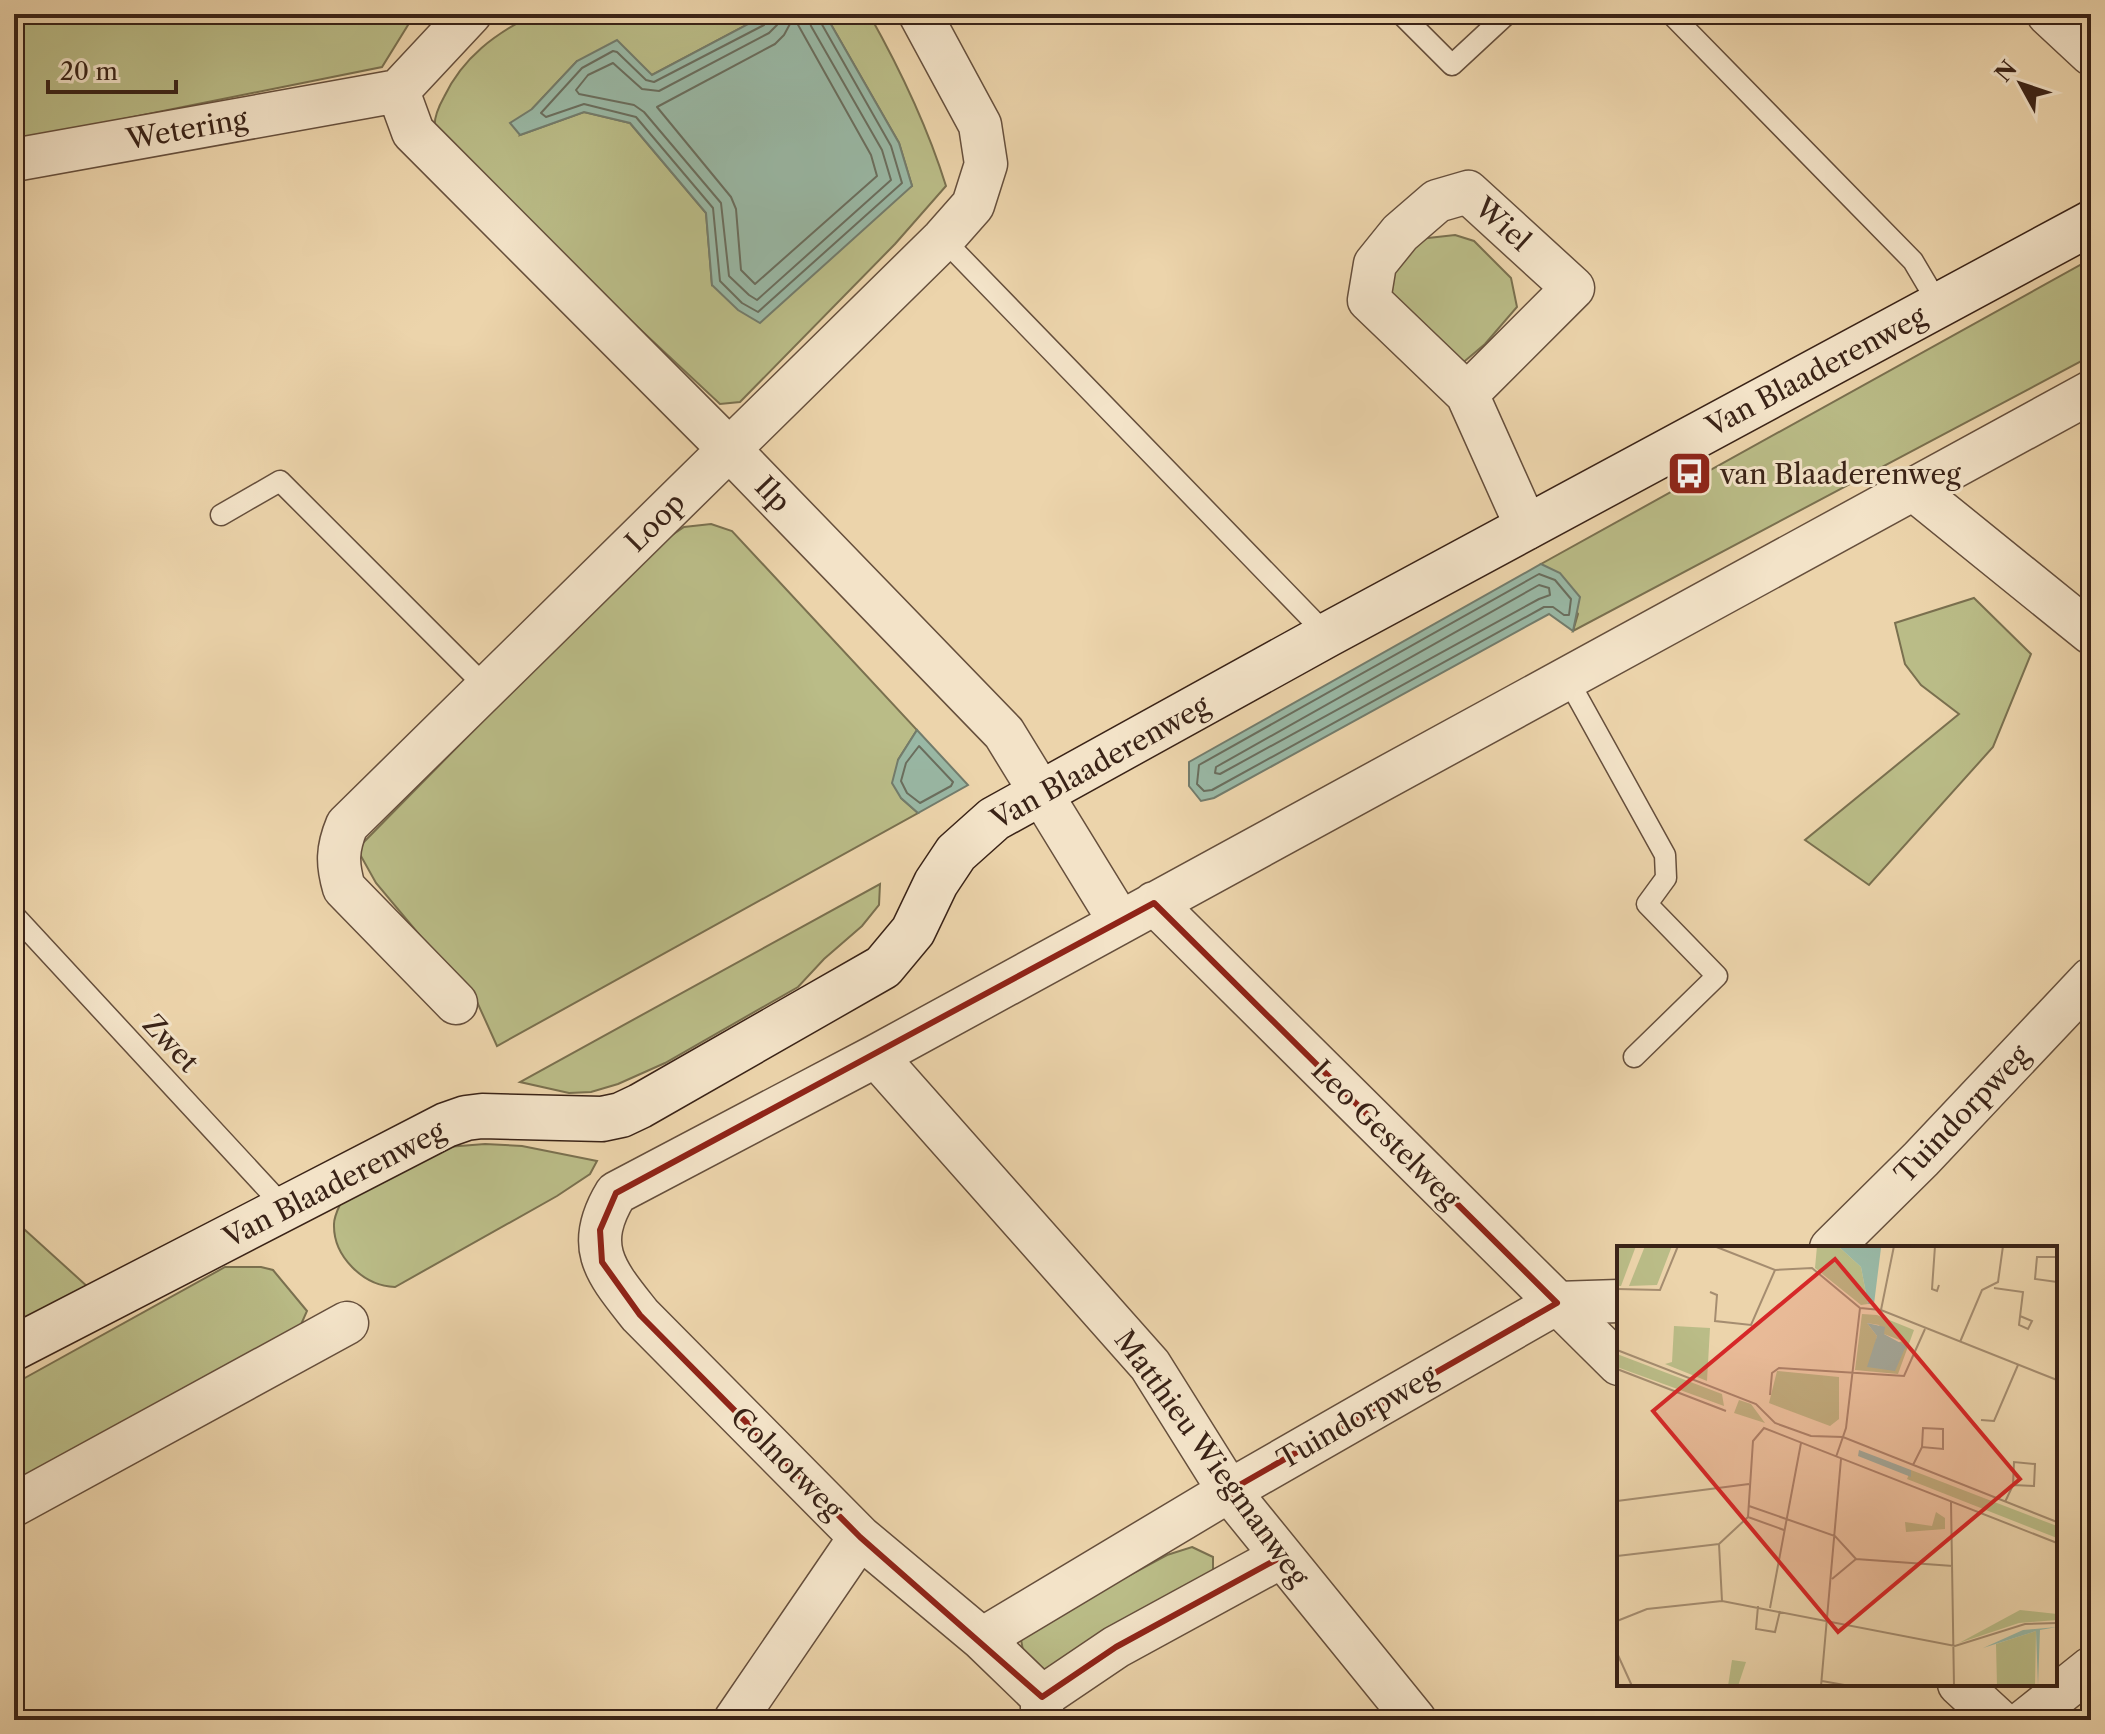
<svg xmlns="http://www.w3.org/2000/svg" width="2105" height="1734" font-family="'Libre Caslon Text',serif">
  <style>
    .green { fill: #babc87; stroke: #7a704f; stroke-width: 2 }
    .water { fill: #99b8a5; stroke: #737c6c; stroke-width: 2 }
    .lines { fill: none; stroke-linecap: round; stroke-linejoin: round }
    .shore { stroke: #6a6e5e; stroke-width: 2 }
    .lane-casing { stroke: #664f3c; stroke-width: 23 }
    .street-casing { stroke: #664f3c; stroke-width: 45 }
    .secondary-casing { stroke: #3a2317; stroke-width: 47 }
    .lane { stroke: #f3e3c8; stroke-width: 20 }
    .street { stroke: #f3e3c8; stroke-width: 42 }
    .secondary { stroke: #f3e3c8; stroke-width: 44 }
    .marked { fill: none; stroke: #8f2418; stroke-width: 6; stroke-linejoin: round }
    .labels { text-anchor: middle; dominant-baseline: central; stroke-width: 6; stroke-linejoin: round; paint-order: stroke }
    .street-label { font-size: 28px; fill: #3a2317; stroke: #f3e3c8 }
    .poi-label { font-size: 28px; fill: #3a2317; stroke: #f3e3c8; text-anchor: start }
    .inset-road { fill: none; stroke: #a58d70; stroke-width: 2 }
    .view { fill: #d62828; fill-opacity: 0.15; stroke: #d62828; stroke-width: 4 }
    .inset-edge { fill: none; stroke: #3a2317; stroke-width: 4 }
  </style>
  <rect width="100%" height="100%" fill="#ecd4ab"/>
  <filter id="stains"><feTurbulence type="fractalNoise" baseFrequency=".0025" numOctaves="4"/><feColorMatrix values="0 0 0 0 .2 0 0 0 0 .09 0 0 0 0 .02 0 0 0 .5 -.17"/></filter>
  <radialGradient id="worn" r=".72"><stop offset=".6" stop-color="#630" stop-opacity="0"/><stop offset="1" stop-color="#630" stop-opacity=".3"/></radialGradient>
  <path class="green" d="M 14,14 L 391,14 L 408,25 L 382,67 L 14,141 Z
    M 534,14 L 767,14 L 652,75 L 577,61 L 532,109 L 520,135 L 584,112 L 630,123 L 706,213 L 712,285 L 912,186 L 899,143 L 825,14 L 869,14 C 900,69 927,125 946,186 L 895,244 L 740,402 L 720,404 L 446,148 C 443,144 438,138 436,132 C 432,122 439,106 444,97 C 463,57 495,34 534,14 Z
    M 1455,235 L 1474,241 L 1511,278 L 1517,307 L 1485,344 L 1459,366 L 1393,299 L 1390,282 L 1400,254 L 1419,239 Z
    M 2091,259 L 2091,356 L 1573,631 L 1578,614 L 1541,564 Z
    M 711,524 L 732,531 L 917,730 L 898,760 L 901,798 L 918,813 L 497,1046 L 473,993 L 453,975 L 376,883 L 357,849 L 653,548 L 684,527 Z
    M 1974,598 L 2031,654 L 1993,747 L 1869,885 L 1805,840 L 1959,714 L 1921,685 L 1905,664 L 1895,623 Z
    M 880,884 L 879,905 L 862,926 L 824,959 L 798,987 L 665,1063 L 618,1084 L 591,1092 L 569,1093 L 520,1082 Z
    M 485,1144 L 522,1146 L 597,1161 L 590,1174 L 557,1196 L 395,1287 C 364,1286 333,1257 334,1224 C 334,1216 339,1207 342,1200 L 447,1147 Z
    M 14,1220 L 89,1288 L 14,1328 Z
    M 225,1267 L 261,1267 L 273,1270 L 307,1311 L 299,1329 L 14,1486 L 14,1384 Z
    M 1192,1547 L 1213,1557 L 1213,1572 L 1045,1673 L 1024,1656 L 1020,1634 L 1167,1555 Z"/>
  <path class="water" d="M 767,14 L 825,14 L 899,143 L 912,186 L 760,323 L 738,310 L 712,285 L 706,213 L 630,123 L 584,112 L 520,135 L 510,123 L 532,109 L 577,61 L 617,40 L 652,75 Z
    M 1541,564 L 1560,573 L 1580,597 L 1573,631 L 1549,614 L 1214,798 L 1201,801 L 1189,786 L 1189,762 Z
    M 917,730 L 968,785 L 918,813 L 901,798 L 892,783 L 898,760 Z"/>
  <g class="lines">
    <path class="shore" d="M 769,14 L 764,25 L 654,82 L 646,80 L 617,52 L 613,51 L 582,68 L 541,113 L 546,117 L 584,104 L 636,117 L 713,208 L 720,281 L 742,303 L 758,312 L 902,183 L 891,146 L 820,21 L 819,14
      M 779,14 L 777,25 L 769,33 L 659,91 L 642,89 L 613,63 L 588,75 L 576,90 L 579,94 L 634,105 L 644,112 L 721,203 L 729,276 L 749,295 L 757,300 L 891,180 L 882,150 L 811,26 L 808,14
      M 791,22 L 797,23 L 871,155 L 877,176 L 755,284 L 741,270 L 736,209 L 731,197 L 657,107 L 775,44 L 784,35 Z
      M 1539,574 L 1555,580 L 1571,599 L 1569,615 L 1564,615 L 1553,607 L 1544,607 L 1212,790 L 1204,791 L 1197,784 L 1199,765 Z
      M 1539,585 L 1549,588 L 1550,595 L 1539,599 L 1220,774 L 1215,773 L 1216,767 Z
      M 919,746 L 953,782 L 951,786 L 920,803 L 907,793 L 901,781 L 906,763 Z"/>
    <defs>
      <path id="lane" d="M 1401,14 L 1452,65 L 1507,14
        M 1671,14 L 1913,261 L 1939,305
        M 943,239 L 1327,635
        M 221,515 L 280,481 L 487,688
        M 1567,678 L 1665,855 L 1666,878 L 1647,904 L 1717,976 L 1634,1057
        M 14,915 L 286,1209"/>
      <path id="street" d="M 2048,14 L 2091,54
        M 398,91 L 413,132 L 729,449 L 1004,733 L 1120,922
        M 14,160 L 398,91 L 470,14
        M 1467,394 L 1369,300 L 1375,264 L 1400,233 L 1437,201 L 1468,192 L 1573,288 L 1467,394 L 1527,528
        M 1913,489 L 2091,633
        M 1154,903 L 1619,1364
        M 456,1003 L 344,888 C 337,864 337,849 347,825 L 943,239 L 973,205 L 986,164 L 980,125 L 920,14
        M 876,1056 L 1150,1365 L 1229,1491 L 1415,1720
        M 1831,1248 L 1921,1159 L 2091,979
        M 14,1505 L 347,1323
        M 982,1639 L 1229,1491 L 1557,1303 L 1619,1301
        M 1959,1684 L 1998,1720
        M 1042,1697 L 1116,1647 L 1281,1557
        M 735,1720 L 860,1537
        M 1042,1720 L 1042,1697 L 982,1639 L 860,1537 L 640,1315 C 606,1272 583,1247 616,1193 L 876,1056 L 2091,392
        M 2026,1720 L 2091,1668"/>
      <path id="secondary" d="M 14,1348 L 446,1125 L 466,1118 L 482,1116 L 602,1119 L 621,1115 L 640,1106 L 883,967 L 913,931 L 936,883 L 956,853 L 994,819 L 1327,635 L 2091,223"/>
    </defs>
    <use href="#lane" class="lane-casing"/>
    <use href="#street" class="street-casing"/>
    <use href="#secondary" class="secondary-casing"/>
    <use href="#lane" class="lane"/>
    <use href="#street" class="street"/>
    <use href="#secondary" class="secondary"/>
  </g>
  <path class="marked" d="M 1154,903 L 1557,1303 L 1229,1491 L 1281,1557 L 1116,1647 L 1042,1697 L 860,1537 L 640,1315 L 602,1262 L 600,1230 L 616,1193 Z"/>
  <defs>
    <symbol id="bus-square" viewBox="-11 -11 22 22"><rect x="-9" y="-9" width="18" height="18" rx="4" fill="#8f2418" stroke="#f3e3c8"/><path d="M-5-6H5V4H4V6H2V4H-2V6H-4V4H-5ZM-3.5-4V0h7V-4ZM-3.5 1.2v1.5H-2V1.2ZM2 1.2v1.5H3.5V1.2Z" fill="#fff"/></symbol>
  </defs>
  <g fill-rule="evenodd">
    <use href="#bus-square" x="1664" y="448" width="51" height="51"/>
  </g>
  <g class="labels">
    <g class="street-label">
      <text transform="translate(187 129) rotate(-10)">Wetering</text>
      <text transform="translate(1503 224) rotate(42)">Wiel</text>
      <text transform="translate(1816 371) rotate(-28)">Van Blaaderenweg</text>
      <text transform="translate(773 494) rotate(46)">Ilp</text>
      <text transform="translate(655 522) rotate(-45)">Loop</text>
      <text transform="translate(1100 762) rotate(-29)">Van Blaaderenweg</text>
      <text transform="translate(171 1043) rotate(47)">Zwet</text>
      <text transform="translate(1962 1114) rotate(-46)">Tuindorpweg</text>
      <text transform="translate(1386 1134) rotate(45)">Leo Gestelweg</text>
      <text transform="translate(334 1184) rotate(-27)">Van Blaaderenweg</text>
      <text transform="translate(1357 1417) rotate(-30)">Tuindorpweg</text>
      <text transform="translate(1212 1458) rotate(54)">Matthieu Wiegmanweg</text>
      <text transform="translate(787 1463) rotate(45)">Colnotweg</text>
    </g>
    <g class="poi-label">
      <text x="1720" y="474">van Blaaderenweg</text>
    </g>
  </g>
  <g transform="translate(1617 1246)">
    <rect width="440" height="440" fill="#ecd4ab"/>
    <path d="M 0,0 L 19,0 L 4,40 L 0,40 ZM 28,0 L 55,0 L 40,39 L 12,40 ZM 200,0 L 221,0 L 244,21 L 251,58 L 244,59 L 198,22 ZM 245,68 L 260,69 L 297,84 L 281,128 L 238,124 ZM 250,77 L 262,79 L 267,88 L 285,95 L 257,105 L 260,90 ZM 57,80 L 93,82 L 90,135 L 48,118 L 55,116 ZM 0,108 L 105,148 L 107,160 L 0,121 ZM 160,125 L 222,131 L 222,173 L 213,180 L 152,157 ZM 122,154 L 134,158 L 148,177 L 117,167 ZM 294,224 L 440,280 L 440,292 L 290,233 ZM 319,266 L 328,272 L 328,283 L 289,286 L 288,276 L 315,280 ZM 403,364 L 440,368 L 440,374 L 402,377 L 342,397 ZM 419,385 L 418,440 L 380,440 L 379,398 ZM 115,414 L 129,416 L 121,440 L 111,440 Z" fill="#babc87" fill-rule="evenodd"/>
    <path d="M 221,0 L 264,2 L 257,58 L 251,58 L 244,21 ZM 250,77 L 268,81 L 267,88 L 289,100 L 278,125 L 250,121 L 260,90 ZM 242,204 L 294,224 L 294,231 L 241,210 ZM 440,381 L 423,384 L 421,440 L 419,385 L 366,402 L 406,384 Z" fill="#99b8a5"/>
    <path class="inset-road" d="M 97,0 L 158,24 L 195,22 L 243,62 L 264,64 L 440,134M 318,0 L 315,43 L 320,45 L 322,39M 319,0 L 347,0M 440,11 L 420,11 L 418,33 L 440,36M 377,42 L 406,46 L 402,79 L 411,83 L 415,75 L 403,70M 0,43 L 43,44 L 61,0M 93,46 L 100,49 L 98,75 L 134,79 L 158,24M 264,64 L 277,0M 343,96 L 365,44 L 381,36 L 386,0M 0,104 L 139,158 L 158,177 L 194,190 L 226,191 L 440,276M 0,123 L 109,165M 153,149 L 155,127 L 162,122 L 287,130 L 308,83M 364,174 L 377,175 L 401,119M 219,211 L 229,182 L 243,62M 296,219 L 305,201 L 326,203 L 326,183 L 306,182 L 305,201M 0,255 L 132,238M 334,256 L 337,440M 388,256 L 396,239 L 417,240 L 418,218 L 397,216 L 396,239M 132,260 L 218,290 L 239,313 L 336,320M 131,271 L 167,284M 102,298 L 131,271 L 136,195 L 147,182 L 440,297M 102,298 L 105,355M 0,310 L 102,298M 215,333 L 239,313M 141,360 L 139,383 L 158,386 L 163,365M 153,362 L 184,197M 0,375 L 30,363 L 105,355 L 338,400 L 408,378 L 440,377M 0,407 L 15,440M 205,435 L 233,440M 204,440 L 224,213"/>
    <path class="view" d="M 218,13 L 403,233 L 221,386 L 36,165 Z"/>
    <rect width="440" height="440" class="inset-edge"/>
  </g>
  <rect width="2105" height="1734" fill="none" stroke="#ecd4ab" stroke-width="48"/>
  <rect x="16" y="16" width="2073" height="1702" fill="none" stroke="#3a2317" stroke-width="4"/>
  <rect x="24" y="24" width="2057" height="1686" fill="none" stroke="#3a2317" stroke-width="2"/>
  <g transform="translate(2021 84) rotate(310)" stroke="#f3e3c8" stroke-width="6" paint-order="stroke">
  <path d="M0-6L14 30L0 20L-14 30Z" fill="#3a2317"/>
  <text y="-12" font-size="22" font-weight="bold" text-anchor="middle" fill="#3a2317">N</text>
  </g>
  <path d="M48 80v12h128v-12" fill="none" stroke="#3a2317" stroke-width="4"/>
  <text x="60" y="80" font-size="24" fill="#3a2317" stroke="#f3e3c8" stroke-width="6" paint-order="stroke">20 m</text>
  <rect width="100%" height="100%" filter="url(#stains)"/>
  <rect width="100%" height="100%" fill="url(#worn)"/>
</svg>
